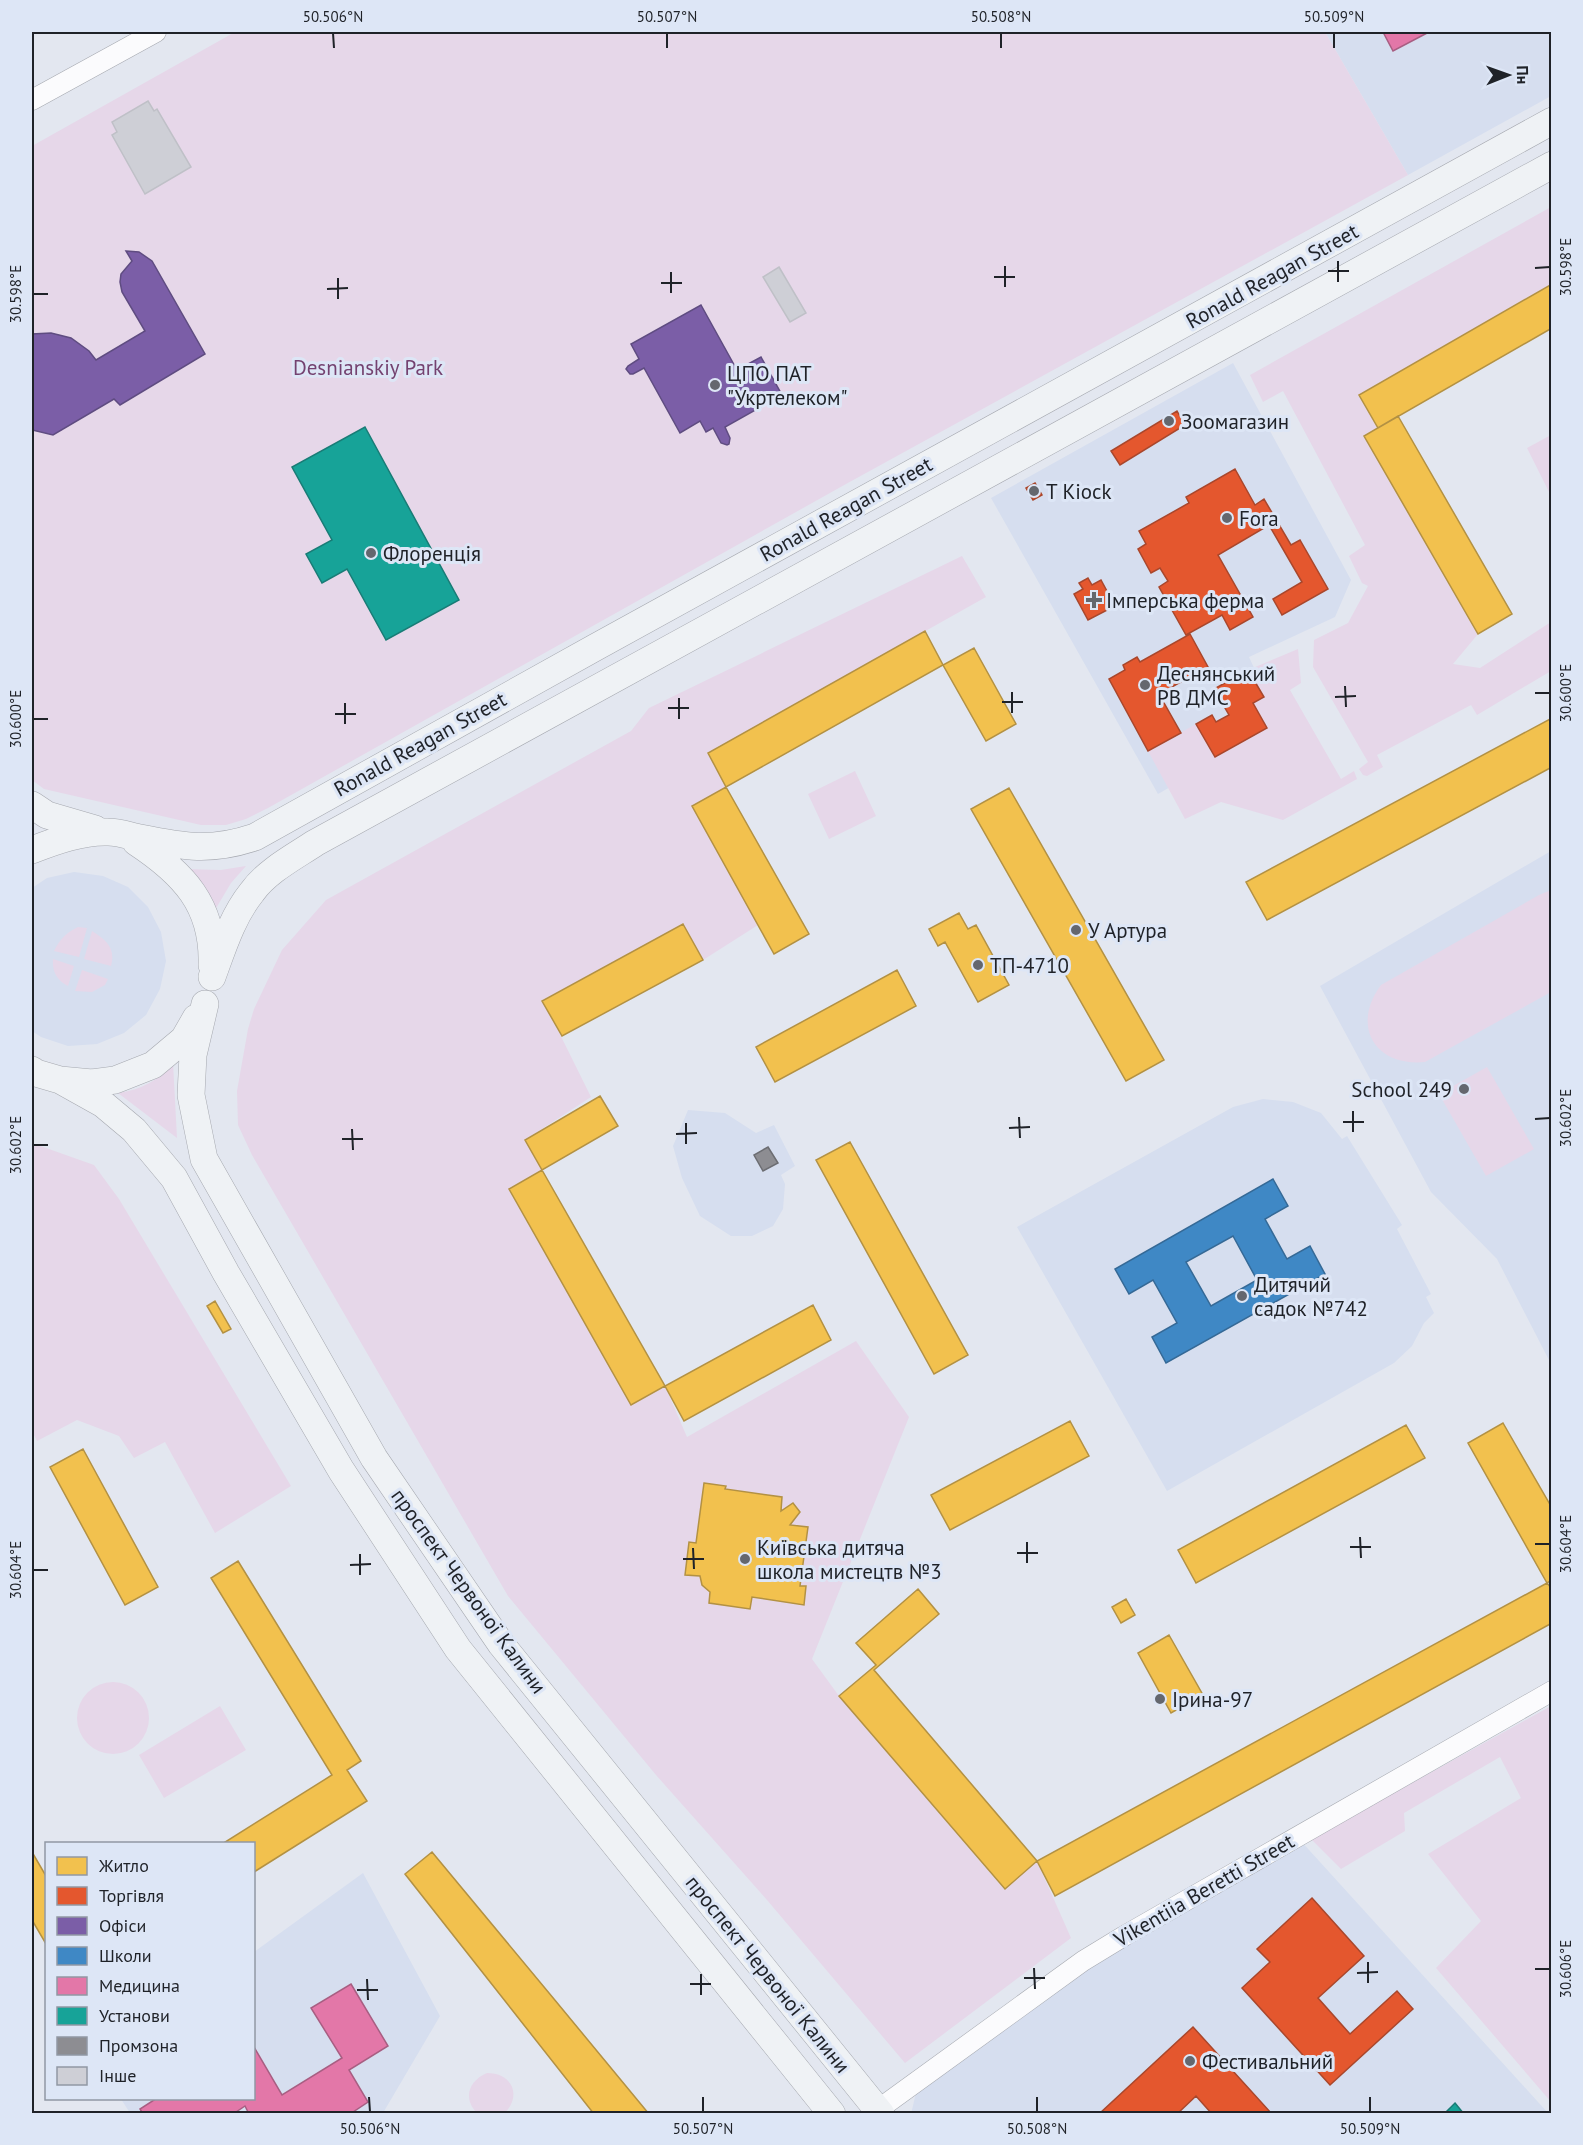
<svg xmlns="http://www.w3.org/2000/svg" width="1583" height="2145" font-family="'PT Sans',sans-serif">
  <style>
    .built { fill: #d6deef }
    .green { fill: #e6d7e9 }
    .homes { fill: #f2c14e; stroke: #b39143; stroke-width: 1.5 }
    .shops { fill: #e4572e; stroke: #a9472c; stroke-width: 1.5 }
    .offices { fill: #7b5ea7; stroke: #5f4c81; stroke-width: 1.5 }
    .schools { fill: #3f88c5; stroke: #356996; stroke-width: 1.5; fill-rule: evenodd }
    .health { fill: #e377a8; stroke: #a85e82; stroke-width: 1.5 }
    .public { fill: #17a398; stroke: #197c76; stroke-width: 1.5 }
    .industry { fill: #8d8d92; stroke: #6c6d72; stroke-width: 1.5 }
    .building { fill: #cecfd6; stroke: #bfc0c7; stroke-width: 1.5 }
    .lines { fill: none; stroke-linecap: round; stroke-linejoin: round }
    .street-casing { stroke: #a5a8af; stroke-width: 21 }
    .secondary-casing { stroke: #a5a8af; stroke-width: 28 }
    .street { stroke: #fbfbfd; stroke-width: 20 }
    .secondary { stroke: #eff2f5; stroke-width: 27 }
    .ticks { fill: none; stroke: #1f2228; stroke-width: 2 }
    .poi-dot { fill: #64676e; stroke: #dde6f6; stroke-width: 2 }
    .labels { text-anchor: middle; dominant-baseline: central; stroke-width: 6; stroke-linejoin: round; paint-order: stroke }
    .street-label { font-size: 21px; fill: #1f2228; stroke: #dde6f6 }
    .park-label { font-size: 21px; fill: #744270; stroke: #dde6f6 }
    .poi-label { font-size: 21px; fill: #1f2228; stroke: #dde6f6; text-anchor: start }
    .neatline { fill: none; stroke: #1f2228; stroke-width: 2 }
    .ticks-label { font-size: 15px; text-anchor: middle; fill: #1f2228 }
  </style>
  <rect width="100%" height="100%" fill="#e3e7f0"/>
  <path class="built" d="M 1325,32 L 1551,32 L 1551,96 L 1408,175 Z
    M 1233,363 L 1351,580 L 1335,617 L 1249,657 L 1280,724 L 1158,794 L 991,498 Z
    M 1551,851 L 1551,1364 L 1497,1259 L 1431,1192 L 1320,986 Z
    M 74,872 L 103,876 L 128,887 L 148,907 L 161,932 L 166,961 L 160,989 L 146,1015 L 124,1033 L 97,1044 L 68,1046 L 41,1037 L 32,1031 L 32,888 L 47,878 Z
    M 1263,1099 L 1293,1102 L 1321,1113 L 1342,1139 L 1347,1136 L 1402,1225 L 1397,1229 L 1431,1294 L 1426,1297 L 1434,1313 L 1424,1323 L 1412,1346 L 1394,1363 L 1167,1491 L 1017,1227 L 1233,1107 Z
    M 688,1110 L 725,1113 L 756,1133 L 774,1125 L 795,1166 L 781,1175 L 785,1184 L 783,1209 L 773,1226 L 752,1236 L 731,1236 L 700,1216 L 682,1178 L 673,1146 Z
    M 1300,1840 L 1548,2113 L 911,2114 L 916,2093 L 1089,1964 Z
    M 363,1873 L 440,2016 L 383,2113 L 130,2113 L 121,2099 L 254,2098 L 254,1952 Z"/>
  <path class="green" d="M 235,32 L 1325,32 L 1408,175 L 846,484 L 268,808 L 246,819 L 226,825 L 201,825 L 44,789 L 32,780 L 32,146 Z
    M 1551,207 L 1551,284 L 1359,396 L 1378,428 L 1365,436 L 1478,634 L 1453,664 L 1480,668 L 1551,622 L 1551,671 L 1477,715 L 1471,705 L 1377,755 L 1383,767 L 1367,776 L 1363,775 L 1359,769 L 1368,762 L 1313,667 L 1314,640 L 1348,623 L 1368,586 L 1362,583 L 1349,556 L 1365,545 L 1283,391 L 1263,402 L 1250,375 Z
    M 1551,435 L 1551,496 L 1527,448 Z
    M 962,556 L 986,597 L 708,753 L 726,787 L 692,806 L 758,925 L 703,960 L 683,924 L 543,1000 L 591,1097 L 525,1140 L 542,1170 L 509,1190 L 631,1405 L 665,1386 L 687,1437 L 856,1341 L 909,1417 L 812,1659 L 839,1696 L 1004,1889 L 1037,1861 L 1071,1938 L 905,2063 L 767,1900 L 656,1775 L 508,1596 L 252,1155 L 238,1125 L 237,1091 L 248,1029 L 254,1009 L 282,950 L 326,900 L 631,731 L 649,708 Z
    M 1298,649 L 1301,683 L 1290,690 L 1341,779 L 1354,771 L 1357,779 L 1283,820 L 1221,802 L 1185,819 L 1148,751 L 1196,724 L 1216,757 L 1266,728 L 1253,703 L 1263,696 L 1248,670 Z
    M 855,771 L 876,816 L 829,839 L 808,794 Z
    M 246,866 L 231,883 L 212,915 L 184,869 L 221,870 Z
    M 1551,890 L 1551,992 L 1425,1062 C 1374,1067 1351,1025 1381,985 L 1539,895 Z
    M 78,927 L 87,928 L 79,957 L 54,951 C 60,939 66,933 78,927 Z
    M 92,931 C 106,940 116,948 111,966 L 84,959 Z
    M 53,959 L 74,966 L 68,986 C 57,980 52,972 53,959 Z
    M 82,970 L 108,979 L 105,985 L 92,992 L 75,991 Z
    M 173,1063 L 177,1138 L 118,1093 C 141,1090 159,1080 173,1063 Z
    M 1487,1067 L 1534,1149 L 1486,1176 L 1439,1094 Z
    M 32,1143 L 94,1165 L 119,1199 L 291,1486 L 215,1533 L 165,1442 L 134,1458 L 119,1436 L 77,1420 L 37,1441 L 32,1431 Z
    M77 1718a36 36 0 1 1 72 0a36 36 0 1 1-72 0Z
    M 220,1706 L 246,1750 L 164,1798 L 139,1755 Z
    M 1551,1706 L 1551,2102 L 1436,1968 L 1481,1921 L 1428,1854 L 1521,1798 L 1500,1757 L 1404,1813 L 1405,1831 L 1341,1869 L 1311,1839 Z
    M 487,2073 C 512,2073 522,2095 505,2113 L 477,2113 C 463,2099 468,2081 487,2073 Z"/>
  <path class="homes" d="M 1552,284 L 1552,328 L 1378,428 L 1359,395 Z
    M 1398,416 L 1512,614 L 1478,634 L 1364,436 Z
    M 925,631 L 943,665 L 726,787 L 708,753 Z
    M 974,648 L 1016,724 L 986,741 L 943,665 Z
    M 1552,718 L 1552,767 L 1267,920 L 1246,882 Z
    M 726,787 L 809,934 L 774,954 L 692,806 Z
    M 1009,788 L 1164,1060 L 1126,1081 L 971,809 Z
    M 959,913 L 968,929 L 976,925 L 1009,985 L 978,1002 L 945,942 L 938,946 L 929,929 Z
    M 683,924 L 703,960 L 562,1036 L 542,1001 Z
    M 897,970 L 916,1006 L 775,1082 L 756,1047 Z
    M 600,1096 L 618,1126 L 542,1170 L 525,1140 Z
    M 850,1142 L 968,1355 L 934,1374 L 816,1160 Z
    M 542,1170 L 665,1386 L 631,1405 L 509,1189 Z
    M 215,1301 L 231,1329 L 223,1333 L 207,1306 Z
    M 813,1305 L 831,1340 L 684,1421 L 665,1386 Z
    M 1070,1421 L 1089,1456 L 950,1530 L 931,1495 Z
    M 1503,1423 L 1552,1508 L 1552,1580 L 1547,1583 L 1468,1443 Z
    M 1406,1425 L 1425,1458 L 1196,1583 L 1178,1550 Z
    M 83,1449 L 158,1587 L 125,1605 L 50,1467 Z
    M 704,1483 L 726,1486 L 725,1489 L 782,1497 L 781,1511 L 793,1503 L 800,1512 L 790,1525 L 808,1527 L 800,1586 L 806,1586 L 804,1605 L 752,1597 L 750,1609 L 709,1603 L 710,1592 L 702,1585 L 700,1576 L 685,1575 L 689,1542 L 696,1543 Z
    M 238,1561 L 361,1761 L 347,1770 L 367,1801 L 254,1872 L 254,1844 L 222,1844 L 332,1775 L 211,1578 Z
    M 1547,1583 L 1552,1589 L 1552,1623 L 1055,1896 L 1037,1861 Z
    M 918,1589 L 939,1614 L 874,1670 L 1037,1861 L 1005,1889 L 839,1696 L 876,1665 L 856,1643 Z
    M 1126,1599 L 1135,1615 L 1121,1623 L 1112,1607 Z
    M 1169,1635 L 1203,1695 L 1171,1713 L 1138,1653 Z
    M 32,1852 L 46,1876 L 46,1944 L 32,1920 Z
    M 432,1852 L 554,1999 L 649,2114 L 594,2114 L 405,1874 Z"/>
  <path class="shops" d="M 1177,411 L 1185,425 L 1120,465 L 1111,451 Z
    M 1235,469 L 1255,505 L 1264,499 L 1291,545 L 1300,540 L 1328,589 L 1282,615 L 1273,599 L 1302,582 L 1269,525 L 1218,555 L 1253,617 L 1230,630 L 1222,615 L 1186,635 L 1159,587 L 1168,581 L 1160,568 L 1151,573 L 1138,549 L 1146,544 L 1139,531 L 1189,503 L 1186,497 Z
    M 1035,483 L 1042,495 L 1033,500 L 1026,488 Z
    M 1088,578 L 1092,585 L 1101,580 L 1115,606 L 1088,620 L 1074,594 L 1083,589 L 1079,583 Z
    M 1190,634 L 1208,667 L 1159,694 L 1181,733 L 1148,751 L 1109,679 L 1125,670 L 1123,665 L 1137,657 L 1140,662 Z
    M 1248,670 L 1264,697 L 1253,703 L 1267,728 L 1215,757 L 1196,724 L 1212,715 L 1216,722 L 1229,715 L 1214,689 Z
    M 1312,1898 L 1364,1956 L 1318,1998 L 1350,2034 L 1397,1991 L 1413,2009 L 1330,2085 L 1242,1988 L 1270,1962 L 1257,1949 Z
    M 1193,2027 L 1272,2114 L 1212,2114 L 1196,2096 L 1177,2114 L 1099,2114 Z"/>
  <path class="offices" d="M 126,251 L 139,252 L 152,261 L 205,354 L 120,405 L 114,399 L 53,435 L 32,430 L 32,334 L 51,333 L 71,338 L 89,351 L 96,360 L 145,331 L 122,292 L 120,282 L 121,274 L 132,261 Z
    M 701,305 L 737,370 L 761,357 L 782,395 L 725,427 L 730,438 L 729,444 L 727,445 L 721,443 L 713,428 L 706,432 L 700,421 L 680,433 L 644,368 L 633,374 L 630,374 L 626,369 L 628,366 L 639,359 L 631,344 Z"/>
  <path class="schools" d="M 1273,1179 L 1288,1206 L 1265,1219 L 1287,1259 L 1310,1246 L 1325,1274 L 1166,1363 L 1152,1337 L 1177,1323 L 1153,1280 L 1129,1294 L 1115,1269 ZM 1233,1236 L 1257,1280 L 1211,1306 L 1186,1262 Z"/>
  <path class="health" d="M 1383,32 L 1429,32 L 1393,51 Z
    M 351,1984 L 388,2046 L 349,2070 L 368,2102 L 350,2114 L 249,2114 L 245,2106 L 233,2114 L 143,2114 L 140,2109 L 157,2098 L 254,2098 L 254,2047 L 282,2095 L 342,2058 L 311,2008 Z"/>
  <path class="public" d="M 365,427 L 459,600 L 386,640 L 347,569 L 322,583 L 306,554 L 332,540 L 292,467 Z
    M 1455,2103 L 1464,2114 L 1444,2114 Z"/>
  <path class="industry" d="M 768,1147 L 778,1163 L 763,1171 L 754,1155 Z"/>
  <path class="building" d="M 148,101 L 154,111 L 157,109 L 191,167 L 145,194 L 112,135 L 117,132 L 112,122 Z
    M 779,267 L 806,313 L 790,322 L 763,277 Z"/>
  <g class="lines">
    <defs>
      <path id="street" d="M 32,100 L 156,32
        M 872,2114 L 1083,1961 L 1124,1936 L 1552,1691"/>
      <path id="secondary" d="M 32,805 L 47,815 L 95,829
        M 136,842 C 183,873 214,905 212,965
        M 32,850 C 55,841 83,831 108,832 C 119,832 130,836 140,838 C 185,847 210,852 255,837 L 596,647 L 1552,121
        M 212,977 C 223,947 232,917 252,892 C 267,871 294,857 315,843 L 1552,165
        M 205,1004 L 193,1055 L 191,1095 L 204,1159 L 374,1458 L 501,1644 L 881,2114
        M 32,1070 L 36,1073 L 60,1080 L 92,1083 L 115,1080 L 153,1065 L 184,1039 L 196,1018
        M 60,1080 L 103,1104 L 134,1130 L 174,1178 L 226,1273 L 341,1470 L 458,1649 L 832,2114"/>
    </defs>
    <use href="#street" class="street-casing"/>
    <use href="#secondary" class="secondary-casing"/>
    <use href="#street" class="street"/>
    <use href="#secondary" class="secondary"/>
  </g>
  <path class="ticks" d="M 333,33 L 334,48M 667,33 L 667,48M 1001,33 L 1001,48M 1334,33 L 1334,48M 1338,261 L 1338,282M 1005,266 L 1005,287M 1535,268 L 1550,267M 1328,271 L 1349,271M 671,272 L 671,293M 994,277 L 1015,277M 338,278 L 338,299M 661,283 L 682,283M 327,289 L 348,288M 33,294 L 48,294M 1345,686 L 1346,707M 1012,692 L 1012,713M 1535,693 L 1550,693M 1335,697 L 1356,696M 679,698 L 679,719M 1002,702 L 1023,702M 345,703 L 345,724M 668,708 L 689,708M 335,714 L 356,714M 33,719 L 48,719M 1353,1111 L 1353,1132M 1019,1117 L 1020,1138M 1535,1119 L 1550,1118M 1343,1122 L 1364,1122M 686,1123 L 686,1144M 1009,1128 L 1030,1127M 352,1129 L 353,1150M 676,1134 L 697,1133M 342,1139 L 363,1139M 33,1145 L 48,1145M 1360,1537 L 1361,1558M 1027,1542 L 1027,1563M 1535,1544 L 1550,1544M 1350,1547 L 1371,1547M 693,1548 L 694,1569M 1017,1553 L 1038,1553M 360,1554 L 360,1575M 683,1559 L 704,1559M 350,1565 L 371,1564M 33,1570 L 48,1570M 1368,1962 L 1368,1983M 1034,1968 L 1035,1989M 1535,1969 L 1550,1969M 1357,1973 L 1378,1972M 701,1974 L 701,1995M 1024,1978 L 1045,1978M 367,1979 L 368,2000M 690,1984 L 711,1984M 357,1990 L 378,1990M 369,2097 L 370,2112M 703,2097 L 703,2112M 1037,2097 L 1037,2112M 1370,2097 L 1370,2112"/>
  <g class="poi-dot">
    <circle cx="715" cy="385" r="6"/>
    <circle cx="1169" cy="421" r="6"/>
    <circle cx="1034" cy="491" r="6"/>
    <circle cx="1227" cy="518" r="6"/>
    <circle cx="371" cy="553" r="6"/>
    <path d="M1091 591h6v6h6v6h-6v6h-6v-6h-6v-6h6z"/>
    <circle cx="1145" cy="685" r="6"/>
    <circle cx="1076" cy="930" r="6"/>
    <circle cx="978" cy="965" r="6"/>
    <circle cx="1464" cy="1089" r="6"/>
    <circle cx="1242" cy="1296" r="6"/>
    <circle cx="745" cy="1559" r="6"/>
    <circle cx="1160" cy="1699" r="6"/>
    <circle cx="1190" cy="2061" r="6"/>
  </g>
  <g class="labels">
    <g class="street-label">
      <text transform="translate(1272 276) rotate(-29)">Ronald Reagan Street</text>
      <text transform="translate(846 509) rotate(-29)">Ronald Reagan Street</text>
      <text transform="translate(420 744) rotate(-29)">Ronald Reagan Street</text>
      <text transform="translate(469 1591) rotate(54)">проспект Червоної Калини</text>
      <text transform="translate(1204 1890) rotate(-30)">Vikentiia Beretti Street</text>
      <text transform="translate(768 1974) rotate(51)">проспект Червоної Калини</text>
    </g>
    <g class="park-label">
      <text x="368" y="367">Desnianskiy Park</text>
    </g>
    <g class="poi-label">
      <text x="727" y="373">ЦПО ПАТ<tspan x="727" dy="24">"Укртелеком"</tspan></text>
      <text x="1181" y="421">Зоомагазин</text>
      <text x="1046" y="491">T Kiock</text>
      <text x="1239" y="518">Fora</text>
      <text x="383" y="553">Флоренція</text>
      <text x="1106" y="600">Імперська ферма</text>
      <text x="1157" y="673">Деснянський<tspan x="1157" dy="24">РВ ДМС</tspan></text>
      <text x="1088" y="930">У Артура</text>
      <text x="990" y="965">ТП-4710</text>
      <text x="1452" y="1089" text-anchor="end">School 249</text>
      <text x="1254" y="1284">Дитячий<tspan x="1254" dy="24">садок №742</tspan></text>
      <text x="757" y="1547">Київська дитяча<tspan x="757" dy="24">школа мистецтв №3</tspan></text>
      <text x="1172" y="1699">Ірина-97</text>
      <text x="1202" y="2061">Фестивальний</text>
    </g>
  </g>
  <rect width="1583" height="2145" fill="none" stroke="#dde6f6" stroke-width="66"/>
  <rect x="45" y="1842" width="210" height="258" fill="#dde6f6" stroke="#9198a4" stroke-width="1.5"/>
  <rect x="57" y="1857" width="30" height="18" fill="#f2c14e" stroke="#9198a4" stroke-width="1.5"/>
  <text x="99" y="1872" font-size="18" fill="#1f2228">Житло</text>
  <rect x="57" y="1887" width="30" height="18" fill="#e4572e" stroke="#9198a4" stroke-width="1.5"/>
  <text x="99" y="1902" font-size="18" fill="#1f2228">Торгівля</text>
  <rect x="57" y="1917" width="30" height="18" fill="#7b5ea7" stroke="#9198a4" stroke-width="1.5"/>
  <text x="99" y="1932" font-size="18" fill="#1f2228">Офіси</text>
  <rect x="57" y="1947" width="30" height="18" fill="#3f88c5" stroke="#9198a4" stroke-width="1.5"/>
  <text x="99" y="1962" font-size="18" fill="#1f2228">Школи</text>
  <rect x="57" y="1977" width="30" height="18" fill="#e377a8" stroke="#9198a4" stroke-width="1.5"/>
  <text x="99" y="1992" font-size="18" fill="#1f2228">Медицина</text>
  <rect x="57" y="2007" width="30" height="18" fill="#17a398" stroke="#9198a4" stroke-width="1.5"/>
  <text x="99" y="2022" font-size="18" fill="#1f2228">Установи</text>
  <rect x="57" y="2037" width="30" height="18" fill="#8d8d92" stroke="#9198a4" stroke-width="1.5"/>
  <text x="99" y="2052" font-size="18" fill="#1f2228">Промзона</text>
  <rect x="57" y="2067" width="30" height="18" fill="#cecfd6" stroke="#9198a4" stroke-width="1.5"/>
  <text x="99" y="2082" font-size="18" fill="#1f2228">Інше</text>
  <g transform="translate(1508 75) rotate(89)" stroke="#dde6f6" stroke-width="4.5" paint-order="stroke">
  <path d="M0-4.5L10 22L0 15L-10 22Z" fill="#1f2228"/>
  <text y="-9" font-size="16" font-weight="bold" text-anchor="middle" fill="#1f2228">Пн</text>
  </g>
  <rect x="33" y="33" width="1517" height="2079" class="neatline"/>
  <g class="ticks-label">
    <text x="333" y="22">50.506°N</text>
    <text x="667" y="22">50.507°N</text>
    <text x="1001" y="22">50.508°N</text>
    <text x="1334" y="22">50.509°N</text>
    <text transform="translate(1566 267) rotate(-90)" y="5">30.598°E</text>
    <text transform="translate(16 294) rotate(-90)" y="5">30.598°E</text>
    <text transform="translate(1566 693) rotate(-90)" y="5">30.600°E</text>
    <text transform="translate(16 719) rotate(-90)" y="5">30.600°E</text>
    <text transform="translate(1566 1118) rotate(-90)" y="5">30.602°E</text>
    <text transform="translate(16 1145) rotate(-90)" y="5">30.602°E</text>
    <text transform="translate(1566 1544) rotate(-90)" y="5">30.604°E</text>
    <text transform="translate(16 1570) rotate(-90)" y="5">30.604°E</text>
    <text transform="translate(1566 1969) rotate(-90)" y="5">30.606°E</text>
    <text x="370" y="2134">50.506°N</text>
    <text x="703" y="2134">50.507°N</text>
    <text x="1037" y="2134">50.508°N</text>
    <text x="1370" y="2134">50.509°N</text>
  </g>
</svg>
